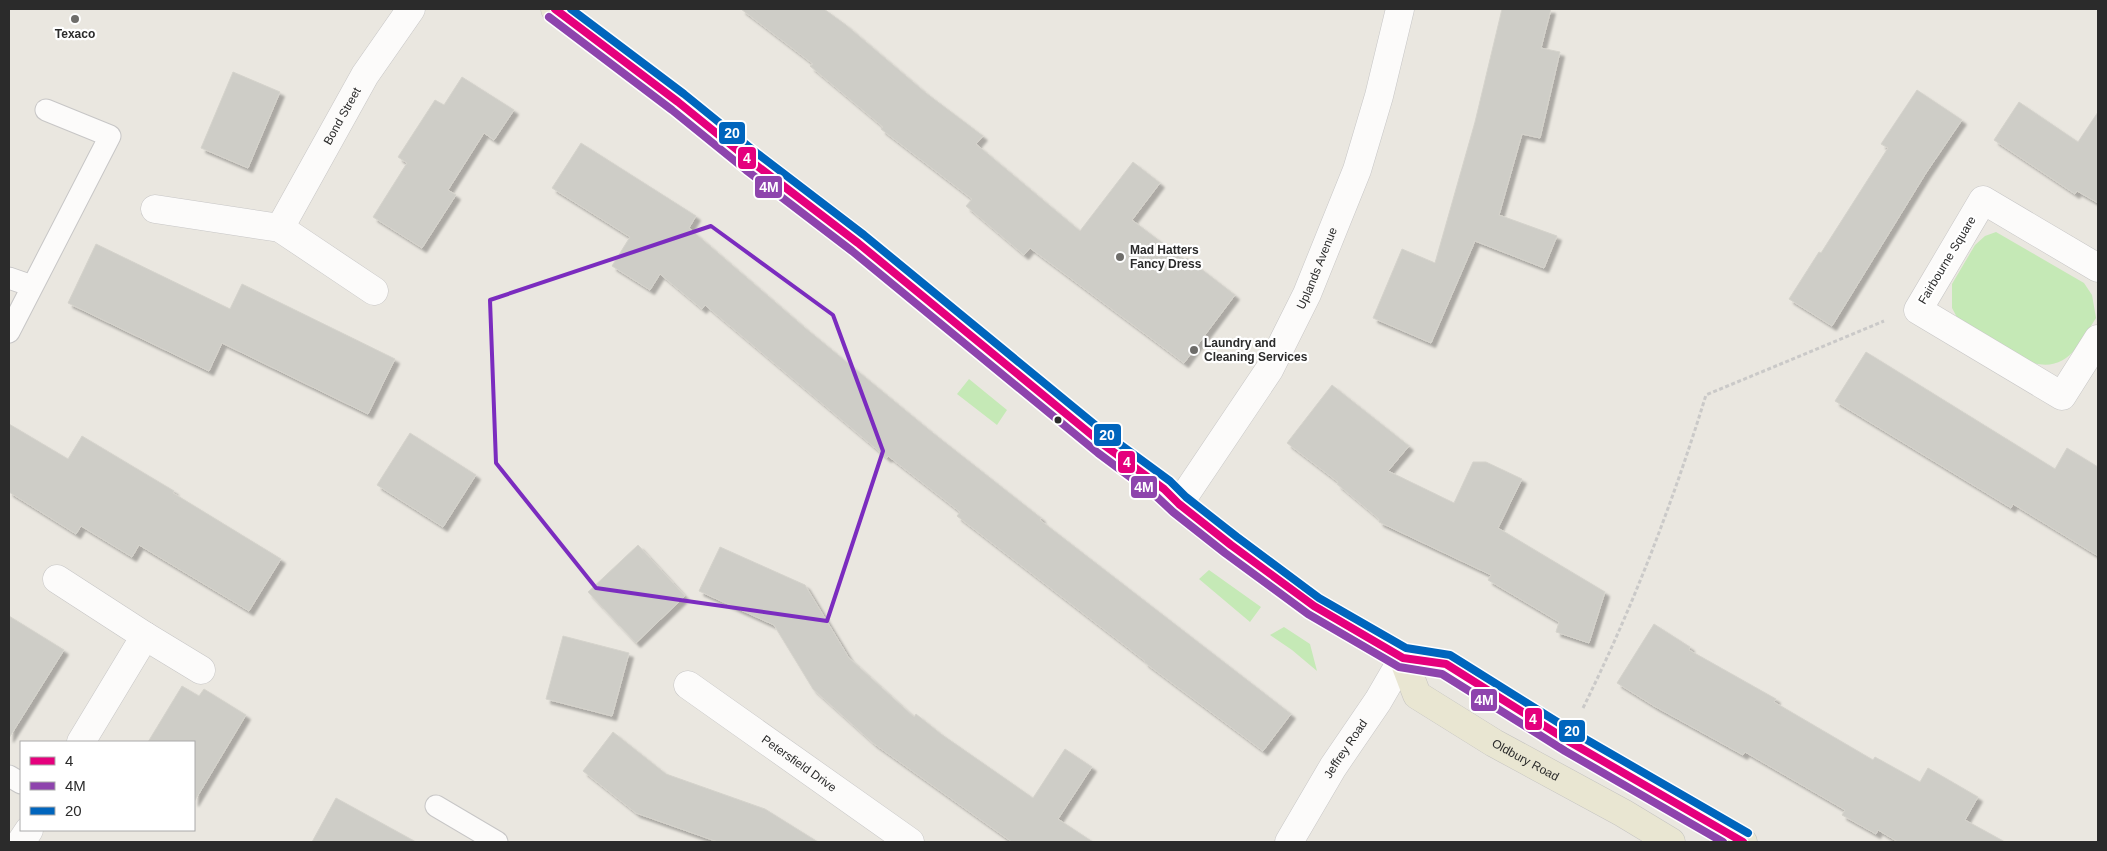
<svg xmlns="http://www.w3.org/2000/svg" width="2107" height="851" font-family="Helvetica,sans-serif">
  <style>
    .green { fill: #c5e9b6 }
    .building { fill: #cecdc7; stroke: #d5d3cc; filter: url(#shadow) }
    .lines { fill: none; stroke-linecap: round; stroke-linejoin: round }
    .lane-casing { stroke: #c7c6c6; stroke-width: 23 }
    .street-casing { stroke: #c7c6c6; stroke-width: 29 }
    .primary-casing { stroke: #c5c4c1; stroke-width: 29 }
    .path { stroke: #cac9c8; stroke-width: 3; stroke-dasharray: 4 2.5; stroke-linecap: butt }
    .lane { stroke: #fcfbfa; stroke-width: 21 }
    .street { stroke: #fcfbfa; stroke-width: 28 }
    .primary { stroke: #e9e6d2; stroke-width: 28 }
    .bus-1-casing { stroke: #fff; stroke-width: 11 }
    .bus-2-casing { stroke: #fff; stroke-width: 11 }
    .bus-3-casing { stroke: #fff; stroke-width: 11 }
    .bus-1 { stroke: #e5007d; stroke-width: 8 }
    .bus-2 { stroke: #8e44ad; stroke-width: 8 }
    .bus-3 { stroke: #0065bd; stroke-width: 8 }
    .marked { fill: none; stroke: #7b2cbf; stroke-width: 4; stroke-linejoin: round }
    .poi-dot { fill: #6e6d6a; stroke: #fff; stroke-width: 2 }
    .bus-dot { fill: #2b2b2b; stroke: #fff; stroke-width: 2 }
    .labels { text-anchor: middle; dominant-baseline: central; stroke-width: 4.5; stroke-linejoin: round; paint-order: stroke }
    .poi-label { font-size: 12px; font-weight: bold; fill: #2b2b2b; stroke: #fff; text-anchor: start }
    .street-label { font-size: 12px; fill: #2b2b2b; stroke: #fff }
    .line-badge { stroke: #fff; stroke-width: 2 }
    .badge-label { font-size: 14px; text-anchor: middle; font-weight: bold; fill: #fff }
  </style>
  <defs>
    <filter id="shadow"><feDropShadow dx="4.5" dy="4.5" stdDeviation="1" flood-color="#0004"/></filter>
  </defs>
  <rect width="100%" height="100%" fill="#eae7e0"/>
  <path class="green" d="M 1996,232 L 2084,283 L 2092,295 L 2096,318 C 2080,343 2068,372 2033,363 L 1959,321 L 1952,308 L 1952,284 L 1975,245 L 1985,236 Z
    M 969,379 L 1007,410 L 997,425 L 957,394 Z
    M 1209,570 L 1261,607 L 1250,622 L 1199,579 Z
    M 1284,627 L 1310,644 L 1317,671 L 1292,650 L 1270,635 Z"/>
  <path class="building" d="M 741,9 L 824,9 L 846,25 L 926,93 L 983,136 L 976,144 L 1080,231 L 1133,162 L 1160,183 L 1132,220 L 1185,260 L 1187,258 L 1235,295 L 1184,363 L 1030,248 L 1024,255 L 966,206 L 972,199 L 881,129 L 883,127 L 810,66 L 813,64 Z
    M 1502,9 L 1551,9 L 1541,48 L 1560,52 L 1540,138 L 1522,134 L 1499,215 L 1557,236 L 1544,268 L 1475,241 L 1431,343 L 1373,318 L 1402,249 L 1435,263 L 1475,122 Z
    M 233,72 L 280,92 L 248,168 L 201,148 Z
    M 462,77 L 514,110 L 494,140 L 484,133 L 448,190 L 456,195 L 422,248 L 373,217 L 407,163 L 398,157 L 435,100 L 444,105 Z
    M 1917,90 L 1962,120 L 1926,173 L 1832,326 L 1789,299 L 1819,252 L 1821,253 L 1888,148 L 1881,144 Z
    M 2019,102 L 2078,142 L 2098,112 L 2098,203 L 2077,191 L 2075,194 L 1994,140 Z
    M 581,143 L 696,216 L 689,228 L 804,327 L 933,433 L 1041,518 L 1040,520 L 1291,714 L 1263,751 L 1144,662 L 1145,661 L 957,516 L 960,512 L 888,456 L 887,458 L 705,305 L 702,309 L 660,274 L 650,290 L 612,266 L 630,237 L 552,188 Z
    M 96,244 L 230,309 L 242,284 L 395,359 L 368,414 L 222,343 L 209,371 L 68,303 Z
    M 1866,352 L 2055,469 L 2067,448 L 2098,467 L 2098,556 L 2013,504 L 2011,508 L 1835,401 Z
    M 1332,385 L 1409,446 L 1388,471 L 1454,503 L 1473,462 L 1486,462 L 1522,479 L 1498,528 L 1605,592 L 1589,643 L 1556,632 L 1559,622 L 1488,580 L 1491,575 L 1379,522 L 1379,519 L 1337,484 L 1338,482 L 1287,443 Z
    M 9,424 L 68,459 L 82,436 L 174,491 L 173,493 L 281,559 L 249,611 L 139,545 L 132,557 L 81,526 L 76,534 L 9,492 Z
    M 410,433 L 476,475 L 443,527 L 377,485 Z
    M 638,545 L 685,596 L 636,643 L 588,592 Z
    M 720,547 L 805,585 L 849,658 L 914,717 L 916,714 L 941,734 L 1033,798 L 1065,749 L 1092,767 L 1058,819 L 1093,842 L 1012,842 L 873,743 L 813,689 L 774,625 L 699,591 Z
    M 9,616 L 64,650 L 9,738 Z
    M 1654,624 L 1690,647 L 1689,650 L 1776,699 L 1774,702 L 1873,760 L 1875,757 L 1920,782 L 1928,768 L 1978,797 L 1965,820 L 2005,842 L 1898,842 L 1878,830 L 1876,834 L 1842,815 L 1845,810 L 1745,752 L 1743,755 L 1654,706 L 1617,683 Z
    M 563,636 L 629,653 L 612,716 L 546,699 Z
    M 182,686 L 199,696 L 204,689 L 246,715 L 194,802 L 194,742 L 148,742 Z
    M 613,732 L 666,774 L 765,809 L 818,842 L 718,842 L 636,813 L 583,771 Z
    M 336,798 L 416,842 L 312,842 Z"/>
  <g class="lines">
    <defs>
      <path id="lane" d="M 9,278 L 32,286
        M 9,332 L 110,136 L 46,110
        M 9,776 L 21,783
        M 436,806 L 497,842"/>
      <g id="street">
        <path d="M 155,209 L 280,228 L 374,291"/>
        <path id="s1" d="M 280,228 L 365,75 L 411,9"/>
        <path d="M 2098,268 L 1983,200 L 1918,310 L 2062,396 L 2098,339"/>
        <path id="s2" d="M 1179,504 L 1269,370 L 1307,294 L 1357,170 L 1379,96 L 1400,9"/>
        <path d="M 57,579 L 145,636 L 201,670"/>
        <path id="s3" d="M 688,685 L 910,842"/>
        <path d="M 81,742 L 145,636"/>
        <path d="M 21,842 L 29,830"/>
        <path id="s4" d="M 1289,842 L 1333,767 L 1378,701 L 1403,658"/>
      </g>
      <g id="primary">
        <path d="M 555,9 L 678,102 L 752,162 L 858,243 L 1104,445 L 1164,489 L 1179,504 L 1231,545 L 1314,606 L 1403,658 L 1446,664 L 1570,742 L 1743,842"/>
        <path id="s5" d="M 1403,658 L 1417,695 L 1494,743 L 1623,813 L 1671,842"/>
      </g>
    </defs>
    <use href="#lane" class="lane-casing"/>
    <use href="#street" class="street-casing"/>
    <use href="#primary" class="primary-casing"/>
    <path class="path" d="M 1583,708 C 1633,607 1673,502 1706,395 L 1884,321"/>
    <use href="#lane" class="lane"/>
    <use href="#street" class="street"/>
    <use href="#primary" class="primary"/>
    <defs>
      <path id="bus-1" d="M 555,9 L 678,102 L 752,162 L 858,243 L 1104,445 L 1164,489 L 1179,504 L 1231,545 L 1314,606 L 1403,658 L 1446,664 L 1570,742 L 1743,842"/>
      <path id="bus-2" d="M 549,17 L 672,110 L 746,170 L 852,251 L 1098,453 L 1157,497 L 1173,512 L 1225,553 L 1308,614 L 1399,667 L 1442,674 L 1565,751 L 1723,842"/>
      <path id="bus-3" d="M 571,9 L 684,94 L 758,154 L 864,235 L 1110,437 L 1170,481 L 1186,497 L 1237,537 L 1319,598 L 1406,648 L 1450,655 L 1575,733 L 1748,833"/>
    </defs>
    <use href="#bus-1" class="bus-1-casing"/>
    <use href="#bus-2" class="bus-2-casing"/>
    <use href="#bus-3" class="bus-3-casing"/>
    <use href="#bus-1" class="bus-1"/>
    <use href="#bus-2" class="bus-2"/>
    <use href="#bus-3" class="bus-3"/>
  </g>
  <path class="marked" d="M 711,226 L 833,315 L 883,451 L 827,621 L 596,588 L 496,463 L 490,300 Z"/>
  <g class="poi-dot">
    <circle cx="75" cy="19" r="5"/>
    <circle cx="1120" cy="257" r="5"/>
    <circle cx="1194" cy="350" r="5"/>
  </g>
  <circle class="bus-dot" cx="1058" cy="420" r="4.5"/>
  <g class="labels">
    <g class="poi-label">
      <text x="75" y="34" text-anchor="middle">Texaco</text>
      <text x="1130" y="250">Mad Hatters<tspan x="1130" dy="14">Fancy Dress</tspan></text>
      <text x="1204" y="343">Laundry and<tspan x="1204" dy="14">Cleaning Services</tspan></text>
    </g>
    <g class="street-label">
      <text stroke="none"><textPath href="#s1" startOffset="128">Bond Street</textPath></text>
      <text transform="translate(1947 260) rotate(-59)">Fairbourne Square</text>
      <text stroke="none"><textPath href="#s2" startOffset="274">Uplands Avenue</textPath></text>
      <text stroke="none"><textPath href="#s4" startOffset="109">Jeffrey Road</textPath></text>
      <text stroke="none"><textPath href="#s5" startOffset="166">Oldbury Road</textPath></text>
      <text stroke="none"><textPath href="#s3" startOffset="136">Petersfield Drive</textPath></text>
    </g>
  </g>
  <g class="line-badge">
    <rect x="718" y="121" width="28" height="24" rx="5" fill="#0065bd"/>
    <rect x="737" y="146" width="20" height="24" rx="5" fill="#e5007d"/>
    <rect x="754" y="175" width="29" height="24" rx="5" fill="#8e44ad"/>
    <rect x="1093" y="423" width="29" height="24" rx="5" fill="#0065bd"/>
    <rect x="1117" y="450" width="19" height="24" rx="5" fill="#e5007d"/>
    <rect x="1130" y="475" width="28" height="24" rx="5" fill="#8e44ad"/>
    <rect x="1470" y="688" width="28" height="24" rx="5" fill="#8e44ad"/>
    <rect x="1524" y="707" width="19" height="24" rx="5" fill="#e5007d"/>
    <rect x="1558" y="719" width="28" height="24" rx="5" fill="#0065bd"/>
  </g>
  <g class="badge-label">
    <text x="732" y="138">20</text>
    <text x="747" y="163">4</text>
    <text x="769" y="192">4M</text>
    <text x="1107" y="440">20</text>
    <text x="1127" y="467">4</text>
    <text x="1144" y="492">4M</text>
    <text x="1484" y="705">4M</text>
    <text x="1533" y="724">4</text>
    <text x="1572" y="736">20</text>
  </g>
  <rect width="2107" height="851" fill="none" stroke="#2b2b2b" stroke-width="20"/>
  <rect x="20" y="741" width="175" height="90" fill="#ffffff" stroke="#aaaaaa"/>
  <rect x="30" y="757" width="25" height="8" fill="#e5007d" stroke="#aaaaaa"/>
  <text x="65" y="766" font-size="15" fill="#2b2b2b">4</text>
  <rect x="30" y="782" width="25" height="8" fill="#8e44ad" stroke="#aaaaaa"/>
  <text x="65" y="791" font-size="15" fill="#2b2b2b">4M</text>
  <rect x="30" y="807" width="25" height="8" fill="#0065bd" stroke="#aaaaaa"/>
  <text x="65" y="816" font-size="15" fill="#2b2b2b">20</text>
</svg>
